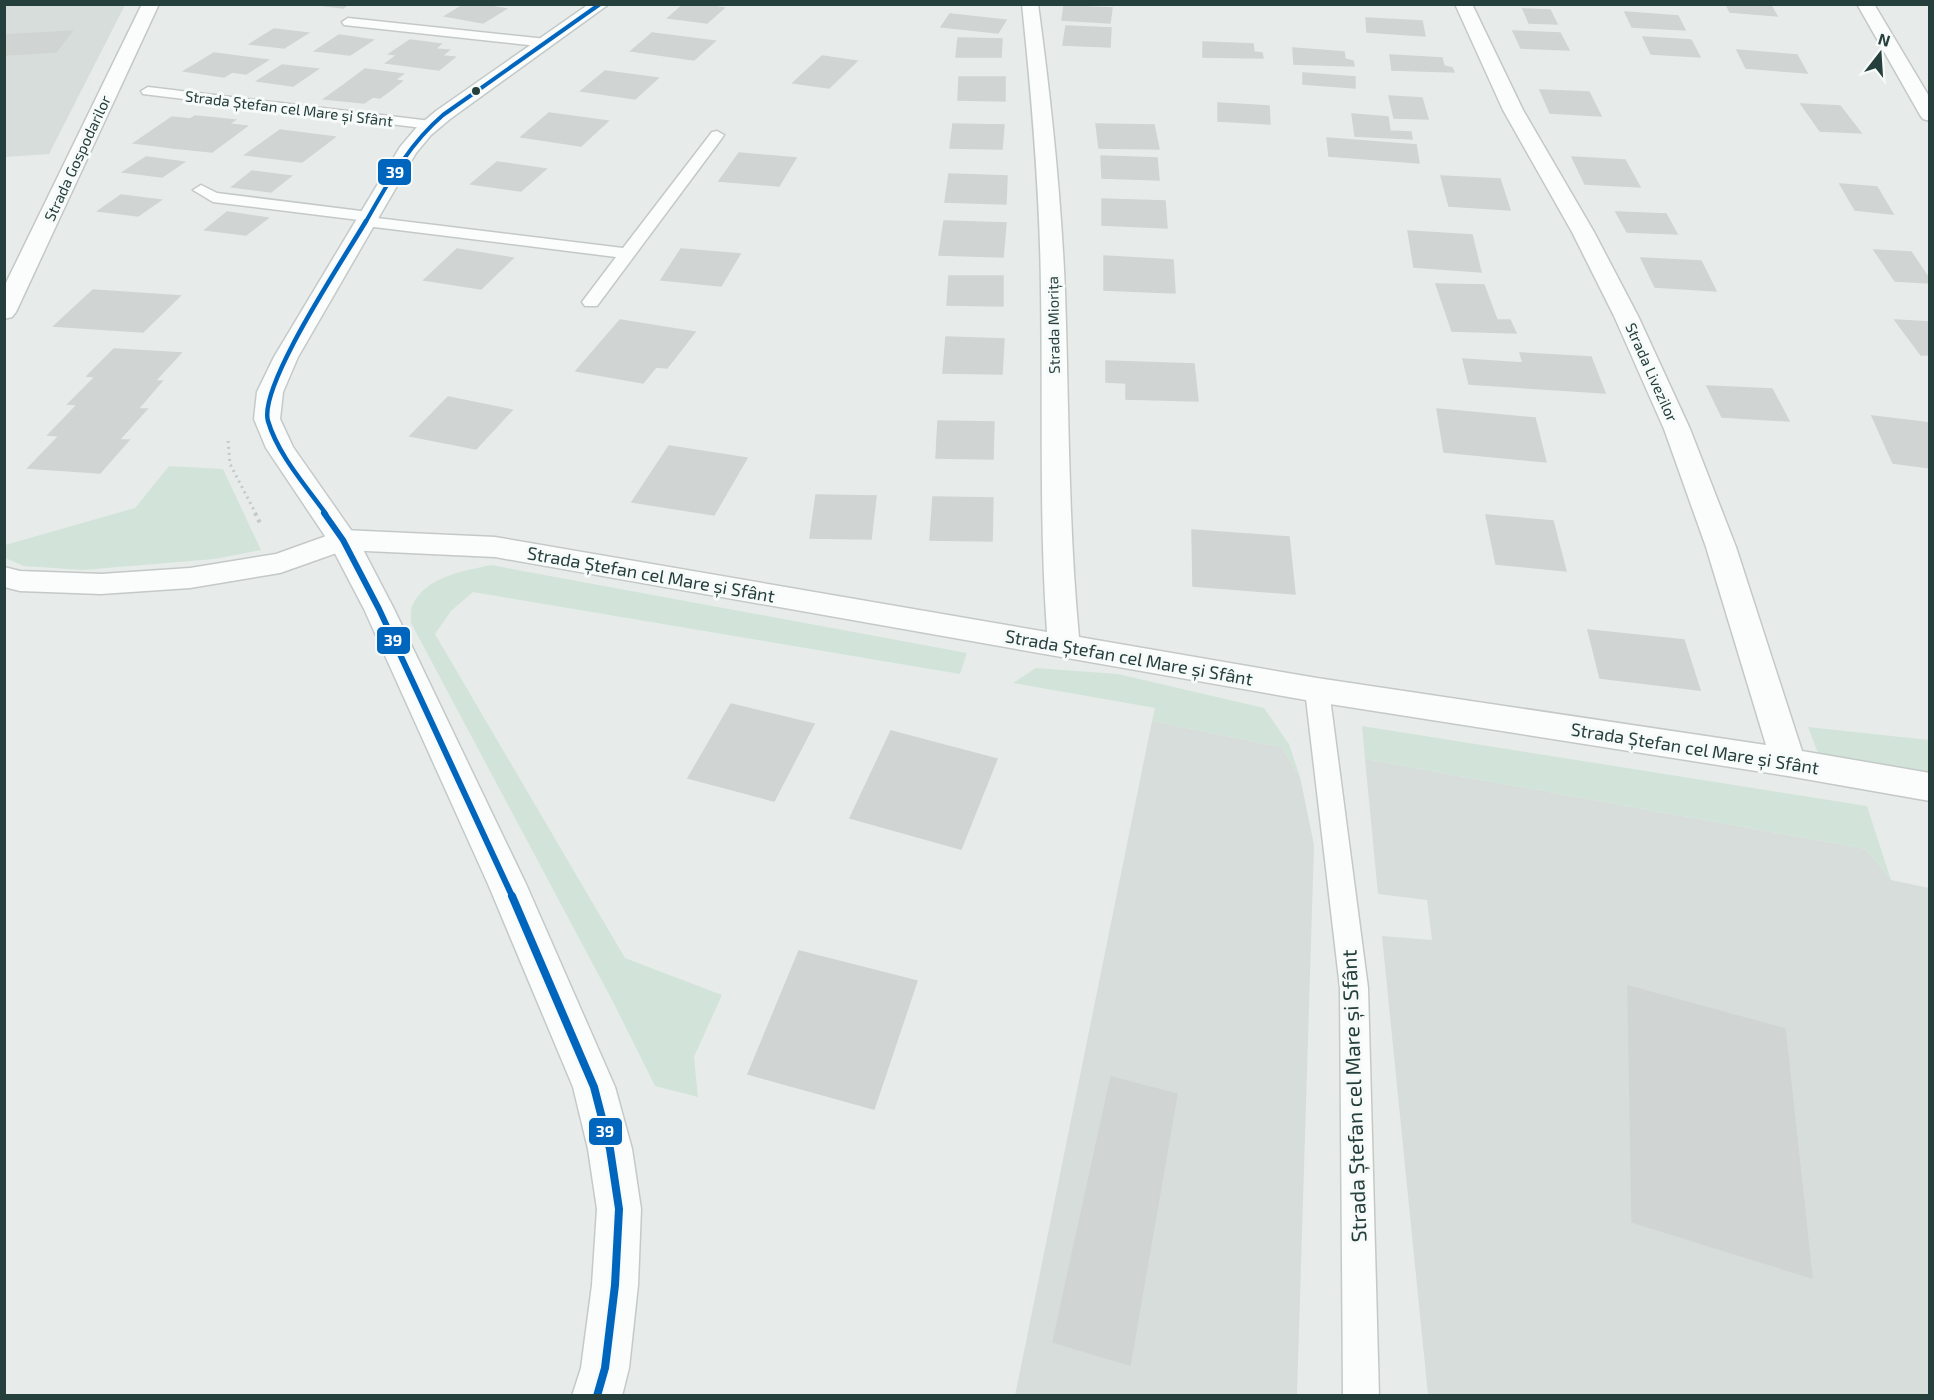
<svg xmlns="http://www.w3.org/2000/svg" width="1934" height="1400" font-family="'Exo 2',sans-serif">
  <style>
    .built { fill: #d6ddda }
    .green { fill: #d2e4da }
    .building { fill: #d0d5d3; stroke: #d0d5d3; stroke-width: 1.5 }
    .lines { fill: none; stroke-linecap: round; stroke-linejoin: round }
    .lane-casing { stroke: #c4c9c7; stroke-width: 3 }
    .street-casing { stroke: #c4c9c7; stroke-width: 3 }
    .secondary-casing { stroke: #c4cac9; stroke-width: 3 }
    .path-far1 { stroke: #c2cbca; stroke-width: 3; stroke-dasharray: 2 4; stroke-linecap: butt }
    .path { stroke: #c2cbca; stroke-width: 4; stroke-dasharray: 3 4.5; stroke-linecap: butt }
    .lane { fill: #fbfcfc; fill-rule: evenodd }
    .street { fill: #fbfcfc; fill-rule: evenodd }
    .secondary { fill: #fbfcfc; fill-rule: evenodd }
    .bus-1-far3-casing { stroke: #f6faf9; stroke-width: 6 }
    .bus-1-far2-casing { stroke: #f6faf9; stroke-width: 8 }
    .bus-1-far1-casing { stroke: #f6faf9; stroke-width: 10 }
    .bus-1-casing { stroke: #f6faf9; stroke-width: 12 }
    .bus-1-far3 { stroke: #0065bd; stroke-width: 4 }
    .bus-1-far2 { stroke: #0065bd; stroke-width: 4.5 }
    .bus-1-far1 { stroke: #0065bd; stroke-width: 6 }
    .bus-1 { stroke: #0065bd; stroke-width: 8 }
    .bus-dot { fill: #253f3c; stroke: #f6faf9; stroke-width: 2 }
    .labels { text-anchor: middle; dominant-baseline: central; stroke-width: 6; stroke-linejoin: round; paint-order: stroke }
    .far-street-label { font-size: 15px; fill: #253f3c; stroke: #f6faf9 }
    .street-label { font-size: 18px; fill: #253f3c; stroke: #f6faf9 }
    .near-street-label { font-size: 21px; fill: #253f3c; stroke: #f6faf9 }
    .line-badge { stroke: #f6faf9; stroke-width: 2 }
    .badge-label { font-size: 16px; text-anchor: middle; font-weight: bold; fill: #fff }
  </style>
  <rect width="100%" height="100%" fill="#e7ecea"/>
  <path class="built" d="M 5,5 L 125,5 L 49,154 L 5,157 Z
    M 1152,721 L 1281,747 L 1300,777 L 1314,845 L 1297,1395 L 1015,1396 Z
    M 1365,759 L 1866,849 L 1891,880 L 1929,888 L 1929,1395 L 1428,1395 L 1382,936 L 1432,940 L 1427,900 L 1378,894 Z"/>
  <path class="green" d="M 169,466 L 223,469 L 261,550 L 215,559 L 83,570 L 24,566 L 5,558 L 5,545 L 135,508 Z
    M 491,565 L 967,653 L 960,674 L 473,592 L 451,611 L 435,634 L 625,958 L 722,995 L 694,1057 L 698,1097 L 655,1086 L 613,1002 L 411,623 C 411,617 410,609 413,604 C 427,576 464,571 491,565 Z
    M 1036,668 L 1118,674 L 1264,708 L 1289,744 L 1300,777 L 1281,747 L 1152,721 L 1155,708 L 1013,683 Z
    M 1362,726 L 1867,806 L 1891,880 L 1866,849 L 1365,759 Z
    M 1808,727 L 1929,740 L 1929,774 L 1819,756 Z"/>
  <path class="building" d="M 311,4 L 349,4 L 343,8 Z
    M 465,4 L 477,4 L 506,9 L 483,23 L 445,16 Z
    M 684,4 L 698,4 L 724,8 L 707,23 L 668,18 Z
    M 1726,4 L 1770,4 L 1777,16 L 1730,12 Z
    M 1064,6 L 1112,8 L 1110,23 L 1062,20 Z
    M 1523,9 L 1550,10 L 1557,24 L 1529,23 Z
    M 1625,12 L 1678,16 L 1685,30 L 1632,27 Z
    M 950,14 L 1006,20 L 998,33 L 941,27 Z
    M 1366,18 L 1422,21 L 1425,36 L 1367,32 Z
    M 1066,26 L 1111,28 L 1110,47 L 1063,45 Z
    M 274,29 L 308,33 L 284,48 L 250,44 Z
    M 72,31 L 56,52 L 4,55 L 4,35 Z
    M 1513,31 L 1560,33 L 1569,50 L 1521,48 Z
    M 652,33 L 715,41 L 694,60 L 631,51 Z
    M 339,35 L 373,40 L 350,55 L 315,51 Z
    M 1643,37 L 1691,40 L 1700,57 L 1651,54 Z
    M 958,38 L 1002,39 L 1001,57 L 956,57 Z
    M 410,40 L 441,44 L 435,49 L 449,50 L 442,56 L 455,57 L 439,70 L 386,63 L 397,55 L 389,54 Z
    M 1203,42 L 1253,44 L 1254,52 L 1262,53 L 1263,58 L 1203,57 Z
    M 1293,48 L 1344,52 L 1345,59 L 1353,61 L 1354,66 L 1294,64 Z
    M 1737,50 L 1797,55 L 1807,73 L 1746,68 Z
    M 214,53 L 268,60 L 246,74 L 232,72 L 224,77 L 184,71 Z
    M 1390,55 L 1442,58 L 1444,66 L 1452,68 L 1454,72 L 1392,70 Z
    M 822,56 L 857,61 L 829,88 L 793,83 Z
    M 282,65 L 318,69 L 293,86 L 257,81 Z
    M 365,69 L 403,74 L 395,80 L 402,81 L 392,89 L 345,84 Z
    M 605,71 L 658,78 L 635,99 L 581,91 Z
    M 1303,73 L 1355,77 L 1355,88 L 1303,84 Z
    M 959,77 L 1005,77 L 1005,101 L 958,100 Z
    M 345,84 L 392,89 L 380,98 L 373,97 L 364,103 L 324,99 Z
    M 1540,90 L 1589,92 L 1601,116 L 1550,113 Z
    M 1389,96 L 1422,98 L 1428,119 L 1394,118 Z
    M 1218,103 L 1269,106 L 1270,124 L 1218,121 Z
    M 1801,104 L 1840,106 L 1861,133 L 1820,131 Z
    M 549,113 L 608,121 L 581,146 L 521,137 Z
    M 1352,114 L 1388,117 L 1390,131 L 1411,132 L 1412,139 L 1355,136 Z
    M 195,116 L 216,118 L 173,148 L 134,143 L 172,117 L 190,119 Z
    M 216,118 L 235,120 L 229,124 L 247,126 L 212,152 L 173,148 Z
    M 953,124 L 1004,125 L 1002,149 L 950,148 Z
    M 1096,124 L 1154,125 L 1159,149 L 1099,148 Z
    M 280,130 L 335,137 L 302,162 L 245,155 Z
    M 1327,138 L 1416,145 L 1419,163 L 1329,156 Z
    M 739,153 L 796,158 L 779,186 L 719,181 Z
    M 1101,156 L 1157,158 L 1159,180 L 1102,178 Z
    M 146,157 L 184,162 L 162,177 L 123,172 Z
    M 1572,157 L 1625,160 L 1640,187 L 1585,184 Z
    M 497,162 L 546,169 L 521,191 L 471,184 Z
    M 252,171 L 291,176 L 271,192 L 232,187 Z
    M 949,174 L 1007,176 L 1006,204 L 945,202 Z
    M 1441,176 L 1500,179 L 1510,210 L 1449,206 Z
    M 1840,184 L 1877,187 L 1893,214 L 1855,210 Z
    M 121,195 L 161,200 L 138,216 L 98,211 Z
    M 1102,199 L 1165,201 L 1167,228 L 1102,225 Z
    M 227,212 L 268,218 L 246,235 L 205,230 Z
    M 1616,212 L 1666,214 L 1677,234 L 1627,232 Z
    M 944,221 L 1006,223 L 1003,257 L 939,255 Z
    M 1408,231 L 1472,235 L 1481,272 L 1414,267 Z
    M 457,249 L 513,258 L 481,289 L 424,280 Z
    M 681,249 L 740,254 L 721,286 L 661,280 Z
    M 1874,250 L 1911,252 L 1930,280 L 1930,283 L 1895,281 Z
    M 1104,256 L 1173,260 L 1175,293 L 1104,290 Z
    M 1641,258 L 1701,261 L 1716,291 L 1655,287 Z
    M 949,276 L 1003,276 L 1003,306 L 947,305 Z
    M 1436,284 L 1484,285 L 1497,320 L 1510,320 L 1516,333 L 1452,331 Z
    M 93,290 L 180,296 L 143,332 L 54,326 Z
    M 620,320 L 695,332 L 667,368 L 656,367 L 643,383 L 576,371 Z
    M 1895,320 L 1930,322 L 1930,355 L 1921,355 Z
    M 946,337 L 1004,339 L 1002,374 L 943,373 Z
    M 114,349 L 181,353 L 155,381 L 87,376 Z
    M 1520,353 L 1591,357 L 1605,393 L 1469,384 L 1463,359 L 1523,363 Z
    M 1106,361 L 1194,364 L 1198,401 L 1126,399 L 1126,383 L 1106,382 Z
    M 95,377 L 155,381 L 162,381 L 138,409 L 68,404 Z
    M 1707,386 L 1772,389 L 1789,421 L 1722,417 Z
    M 448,397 L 512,410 L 476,449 L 410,436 Z
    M 77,405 L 138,409 L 147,409 L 119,440 L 48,435 Z
    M 1437,409 L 1535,418 L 1546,462 L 1444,452 Z
    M 1872,416 L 1930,423 L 1930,468 L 1893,463 Z
    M 938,421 L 994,422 L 993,459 L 936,458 Z
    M 59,436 L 119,440 L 129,440 L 100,473 L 28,468 Z
    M 669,446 L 747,458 L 714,515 L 632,502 Z
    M 816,495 L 876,496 L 871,539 L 810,538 Z
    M 933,497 L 993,498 L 992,541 L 930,540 Z
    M 1486,515 L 1553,521 L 1566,571 L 1496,564 Z
    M 1192,530 L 1289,537 L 1295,594 L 1193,586 Z
    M 1588,630 L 1684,640 L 1700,690 L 1600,678 Z
    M 731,704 L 814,724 L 774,801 L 688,778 Z
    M 891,731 L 997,759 L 961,849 L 850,818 Z
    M 799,951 L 917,981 L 874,1109 L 748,1074 Z
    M 1628,986 L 1785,1029 L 1812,1278 L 1632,1222 Z
    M 1111,1077 L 1177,1094 L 1130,1365 L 1053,1342 Z"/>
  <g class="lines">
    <defs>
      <path id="lane" d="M 348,18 L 546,39 L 552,43 L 546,47 L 344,25 L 342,22 Z
        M 148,87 L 431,121 L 438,125 L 431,129 L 143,94 L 141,91 Z
        M 717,131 L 724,135 L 722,138 L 597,306 L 585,306 L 582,302 L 616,257 L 366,226 L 360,224 L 359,220 L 213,202 L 193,190 L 201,185 L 217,193 L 369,212 L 375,214 L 377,218 L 623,248 L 712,132 Z
        M 1317,681 L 1325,684 L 1329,690 L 1368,988 L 1379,1396 L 1343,1396 L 1340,988 L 1305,690 L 1309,684 Z"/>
      <path id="street" d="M 142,4 L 159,4 L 16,312 L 12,317 L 4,319 L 4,287 Z
        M 1022,4 L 1038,4 C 1051,99 1061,195 1065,291 C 1069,406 1068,522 1079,637 L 1317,678 L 1766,745 L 1706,547 L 1664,429 L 1614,316 L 1572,232 L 1503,110 L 1455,4 L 1472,4 L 1523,110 L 1594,232 L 1638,316 L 1690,429 L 1736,547 L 1802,751 L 1930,773 L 1930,801 L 1788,776 L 1317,702 L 495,557 L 345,550 L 280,573 L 190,588 L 101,594 L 20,591 L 4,587 L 4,567 L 20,571 L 101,574 L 190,568 L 276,554 L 343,530 L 495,537 L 1047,632 C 1039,518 1043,404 1041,290 C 1040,195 1032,100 1022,4 Z
        M 1857,4 L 1874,4 L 1930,98 L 1930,121 L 1923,119 L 1920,115 Z"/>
      <path id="secondary" d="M 589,4 L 609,4 L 450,119 L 431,135 L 416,153 L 298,357 L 283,392 L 280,419 L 293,447 L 358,540 L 394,609 L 526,884 L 615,1087 L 632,1149 L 641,1209 L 638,1285 L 629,1368 L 622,1396 L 572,1396 L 581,1368 L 592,1285 L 597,1209 L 588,1149 L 573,1087 L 488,884 L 364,609 L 329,542 L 266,448 L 254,419 L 257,392 L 274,357 L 400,147 L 417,127 L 436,111 Z"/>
    </defs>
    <use href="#lane" class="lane-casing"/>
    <use href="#street" class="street-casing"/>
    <use href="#secondary" class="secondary-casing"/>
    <path class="path-far1" d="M 228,441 L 230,464 L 256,514"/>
    <path class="path" d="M 255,513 L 261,525"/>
    <use href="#lane" class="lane"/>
    <use href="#street" class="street"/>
    <use href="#secondary" class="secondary"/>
    <defs>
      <path id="bus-1-far3" d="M 365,223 C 388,183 408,145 443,115 L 600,4"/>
      <path id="bus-1-far2" d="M 326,514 C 306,486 278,455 268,421 C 258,386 345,257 366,221"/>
      <path id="bus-1-far1" d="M 324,513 L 343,540 L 379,609 L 513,898"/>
      <path id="bus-1" d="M 512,896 L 594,1087 L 610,1149 L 619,1209 L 615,1285 L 605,1368 L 597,1396"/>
    </defs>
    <use href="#bus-1-far3" class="bus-1-far3-casing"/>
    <use href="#bus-1-far2" class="bus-1-far2-casing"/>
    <use href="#bus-1-far1" class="bus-1-far1-casing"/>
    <use href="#bus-1" class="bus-1-casing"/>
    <use href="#bus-1-far3" class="bus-1-far3"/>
    <use href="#bus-1-far2" class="bus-1-far2"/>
    <use href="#bus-1-far1" class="bus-1-far1"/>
    <use href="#bus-1" class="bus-1"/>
  </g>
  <circle class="bus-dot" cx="476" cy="91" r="5"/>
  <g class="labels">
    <g class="far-street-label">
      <text transform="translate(289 108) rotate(7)">Strada Ștefan cel Mare și Sfânt</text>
      <text transform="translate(77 158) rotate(-65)">Strada Gospodarilor</text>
      <text transform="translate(1053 325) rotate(-91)">Strada Miorița</text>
      <text transform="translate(1652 372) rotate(66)">Strada Livezilor</text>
    </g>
    <g class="street-label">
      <text transform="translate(651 574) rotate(10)">Strada Ștefan cel Mare și Sfânt</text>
      <text transform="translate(1129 657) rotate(10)">Strada Ștefan cel Mare și Sfânt</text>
      <text transform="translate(1695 748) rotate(9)">Strada Ștefan cel Mare și Sfânt</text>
    </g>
    <g class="near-street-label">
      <text transform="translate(1353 1096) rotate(-92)">Strada Ștefan cel Mare și Sfânt</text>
    </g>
  </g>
  <g class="line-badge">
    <rect x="377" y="158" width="35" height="28" rx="6" fill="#0065bd"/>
    <rect x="376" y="626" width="35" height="29" rx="6" fill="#0065bd"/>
    <rect x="588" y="1117" width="35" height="29" rx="6" fill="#0065bd"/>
  </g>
  <g class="badge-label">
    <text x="395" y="178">39</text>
    <text x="393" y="646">39</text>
    <text x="605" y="1137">39</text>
  </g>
  <rect width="1934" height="1400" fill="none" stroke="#253f3c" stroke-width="12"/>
  <g transform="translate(1880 54) rotate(17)" stroke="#f6faf9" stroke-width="4.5" paint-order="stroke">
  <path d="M0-4.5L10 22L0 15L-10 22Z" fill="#253f3c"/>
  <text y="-9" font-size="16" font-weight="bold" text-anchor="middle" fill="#253f3c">N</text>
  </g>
</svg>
